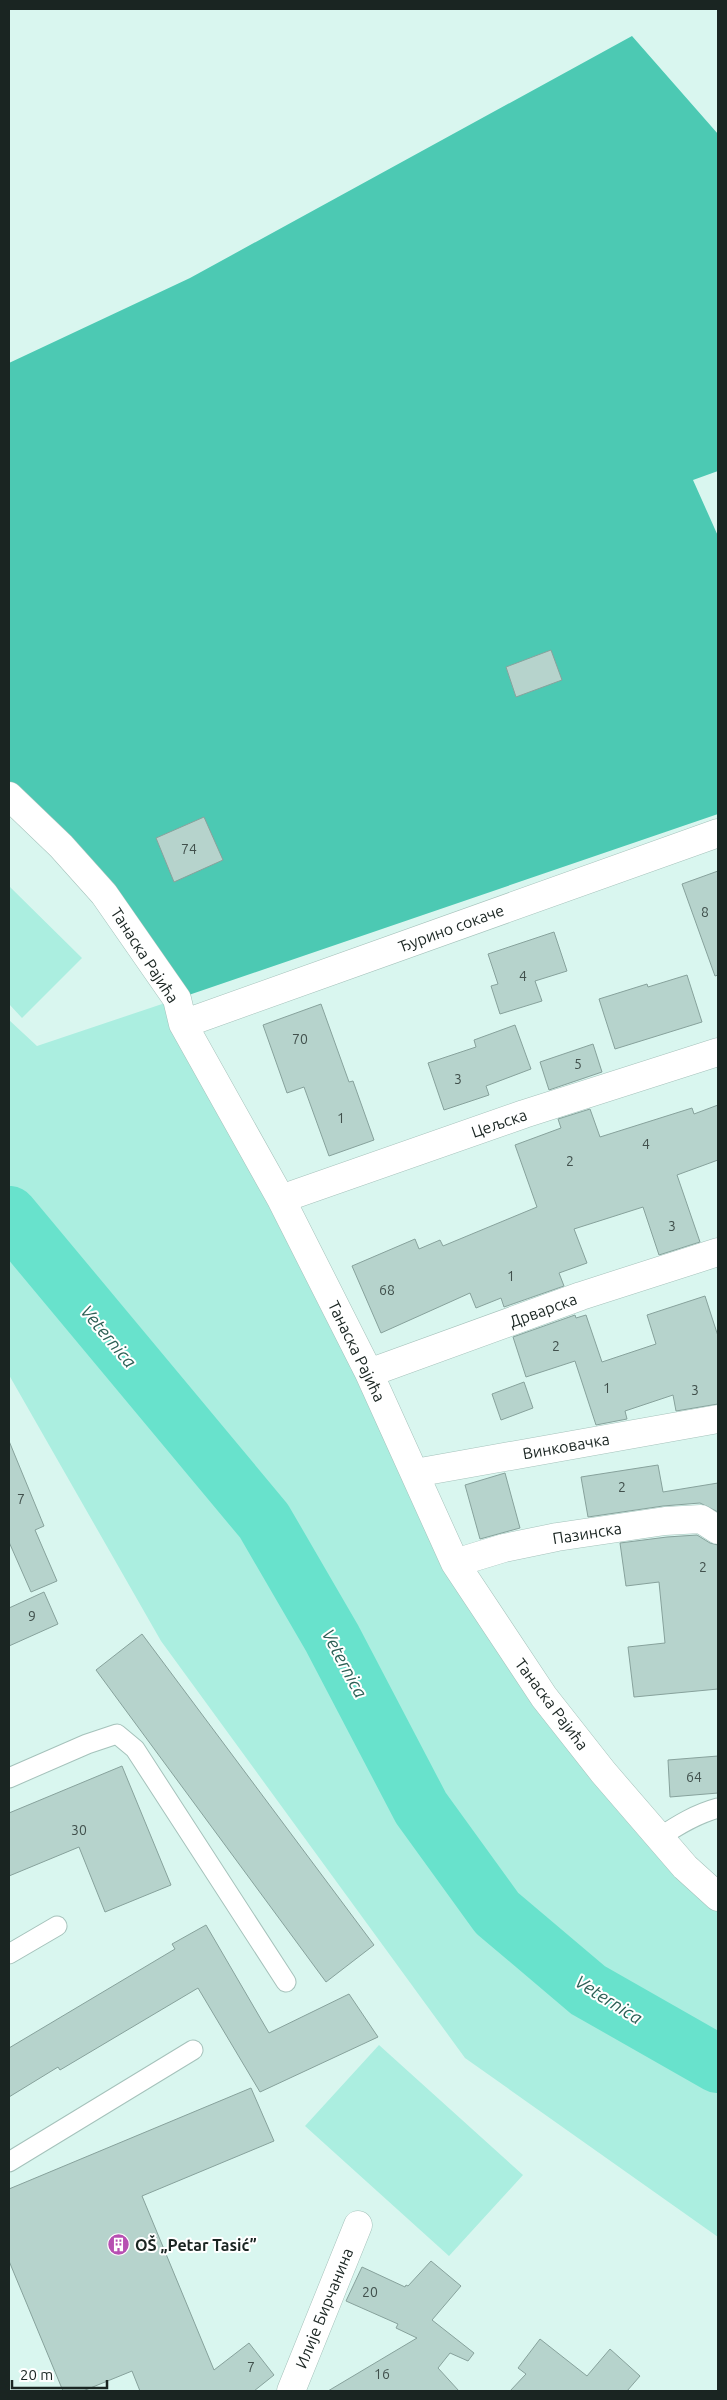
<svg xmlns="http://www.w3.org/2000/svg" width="727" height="2400" font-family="Ubuntu,sans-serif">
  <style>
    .green { fill: #abeee0 }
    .forest { fill: #4cc9b3 }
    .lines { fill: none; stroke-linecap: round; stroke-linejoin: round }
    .river { stroke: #68e2cc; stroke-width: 58 }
    .building { fill: #b6d3cc; stroke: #87a29c }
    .service-casing { stroke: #a5c2bb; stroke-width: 21 }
    .minor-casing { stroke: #a5c2bb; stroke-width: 29 }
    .service { stroke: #fff; stroke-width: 19 }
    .minor { stroke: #fff; stroke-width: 28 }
    .labels { text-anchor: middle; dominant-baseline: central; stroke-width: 4; stroke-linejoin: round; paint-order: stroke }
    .number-label { font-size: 14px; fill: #41504c }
    .street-label { font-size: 16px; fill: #1a2522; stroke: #fff }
    .poi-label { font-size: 16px; font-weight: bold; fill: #1a2522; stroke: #fff; text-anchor: start }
    .water-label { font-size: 18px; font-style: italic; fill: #2d6056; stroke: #fff }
  </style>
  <rect width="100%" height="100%" fill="#d9f6ef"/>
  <path class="green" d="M 9,886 L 82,958 L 22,1018 L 9,1004 Z
    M 177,999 L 455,1563 L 718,1897 L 718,2237 L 465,2058 L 161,1641 L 9,1375 L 9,1020 L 37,1046 Z
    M 379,2045 L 523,2175 L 449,2256 L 305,2126 Z"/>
  <path class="forest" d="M 632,36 L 718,134 L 718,471 L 693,480 L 718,536 L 718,814 L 177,999 L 9,796 L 9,363 L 190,278 Z"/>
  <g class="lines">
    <path class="river" d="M 9,1215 L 264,1521 L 332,1638 L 421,1808 L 497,1913 L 588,1990 L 718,2064"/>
  </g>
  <path class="building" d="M 551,650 L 562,680 L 516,697 L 506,667 Z
    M 204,817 L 223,860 L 174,882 L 156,838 Z
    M 718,871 L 718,975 L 715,976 L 682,884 Z
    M 554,932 L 567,971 L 535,981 L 542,1001 L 500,1014 L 491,986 L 498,984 L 488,954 Z
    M 687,975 L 702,1022 L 615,1049 L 599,999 L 647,984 L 648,987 Z
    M 321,1004 L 349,1082 L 353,1081 L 374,1140 L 329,1156 L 304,1087 L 287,1093 L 263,1025 Z
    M 515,1025 L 531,1069 L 486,1086 L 489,1095 L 444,1110 L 428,1063 L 476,1047 L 474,1040 Z
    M 593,1044 L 602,1072 L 549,1090 L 540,1062 Z
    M 718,1105 L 718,1160 L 677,1175 L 700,1242 L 659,1255 L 643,1207 L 574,1229 L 587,1263 L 559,1273 L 564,1286 L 504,1307 L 501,1298 L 476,1308 L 470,1293 L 381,1333 L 352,1266 L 415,1239 L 419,1249 L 440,1240 L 443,1246 L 537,1207 L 515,1145 L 561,1128 L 558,1119 L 590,1109 L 600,1137 L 692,1108 L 694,1114 Z
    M 705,1296 L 718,1336 L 718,1404 L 676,1411 L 673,1395 L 625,1411 L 627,1419 L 596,1425 L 575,1361 L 526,1377 L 513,1337 L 575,1315 L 576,1318 L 586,1315 L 602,1362 L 656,1344 L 647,1315 Z
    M 524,1382 L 533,1408 L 501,1420 L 492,1394 Z
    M 9,1441 L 44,1526 L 35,1530 L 57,1581 L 31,1592 L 9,1542 Z
    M 658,1465 L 663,1492 L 718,1483 L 718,1512 L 700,1503 L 663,1506 L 588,1517 L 581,1477 Z
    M 505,1473 L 520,1528 L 480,1539 L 465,1485 Z
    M 697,1535 L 710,1543 L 718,1545 L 718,1689 L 634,1697 L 628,1647 L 665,1643 L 659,1582 L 626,1586 L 620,1543 L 667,1537 Z
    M 44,1592 L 58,1624 L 9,1646 L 9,1608 Z
    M 142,1634 L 374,1945 L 326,1982 L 96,1670 Z
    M 718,1756 L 718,1793 L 670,1797 L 668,1760 Z
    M 122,1766 L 171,1885 L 105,1912 L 79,1847 L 9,1876 L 9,1813 Z
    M 206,1925 L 269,2033 L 349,1994 L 378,2037 L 260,2092 L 198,1988 L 60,2070 L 58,2067 L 9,2097 L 9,2048 L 175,1949 L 172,1944 Z
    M 251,2088 L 274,2141 L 142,2196 L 214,2370 L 249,2343 L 274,2375 L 254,2391 L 140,2391 L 132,2371 L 83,2391 L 63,2391 L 9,2261 L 9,2189 Z
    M 431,2261 L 461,2286 L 432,2320 L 474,2353 L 468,2361 L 450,2353 L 438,2368 L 459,2391 L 328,2391 L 417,2338 L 396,2328 L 398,2324 L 346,2301 L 362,2267 L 405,2287 L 406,2285 L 408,2286 Z
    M 540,2339 L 587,2376 L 610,2349 L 640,2376 L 627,2391 L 510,2391 L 526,2374 L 518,2368 Z"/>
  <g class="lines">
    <defs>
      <path id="service" d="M 9,1778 L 87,1744 L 117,1734 L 135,1749 L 286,1982
        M 660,1837 C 678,1825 696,1814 718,1808
        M 9,1954 L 57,1926
        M 9,2162 L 193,2050"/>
      <path id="minor" d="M 9,796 L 61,846 L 104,894 L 177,999 L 183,1024 L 281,1199 L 369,1373 L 455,1563 L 544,1697 L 603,1772 L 685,1867 L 718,1897
        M 183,1024 L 718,833
        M 281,1199 L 524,1114 L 718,1052
        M 369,1373 L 581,1296 L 718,1252
        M 415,1473 L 718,1419
        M 455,1563 L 504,1548 L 557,1537 L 665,1521 L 701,1519 L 718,1530
        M 291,2391 L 358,2225"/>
    </defs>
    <use href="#service" class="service-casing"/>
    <use href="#minor" class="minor-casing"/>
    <use href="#service" class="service"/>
    <use href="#minor" class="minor"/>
  </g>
  <defs>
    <symbol id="building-disc" viewBox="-11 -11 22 22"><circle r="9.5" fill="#b74fb2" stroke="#fff"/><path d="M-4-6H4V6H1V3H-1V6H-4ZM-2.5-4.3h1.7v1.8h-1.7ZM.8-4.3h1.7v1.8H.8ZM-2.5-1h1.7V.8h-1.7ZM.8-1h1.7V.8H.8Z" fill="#fff"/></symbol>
  </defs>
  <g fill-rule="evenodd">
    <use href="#building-disc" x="106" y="2232" width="25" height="25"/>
  </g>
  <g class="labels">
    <g class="number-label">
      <text x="189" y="849">74</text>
      <text x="705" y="912">8</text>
      <text x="523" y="976">4</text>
      <text x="300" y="1039">70</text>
      <text x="578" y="1064">5</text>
      <text x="458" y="1079">3</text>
      <text x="341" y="1118">1</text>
      <text x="646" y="1144">4</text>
      <text x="570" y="1161">2</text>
      <text x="672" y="1226">3</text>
      <text x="511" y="1276">1</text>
      <text x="387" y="1290">68</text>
      <text x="556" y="1346">2</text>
      <text x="607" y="1388">1</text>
      <text x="695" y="1390">3</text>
      <text x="622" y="1487">2</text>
      <text x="21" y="1499">7</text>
      <text x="703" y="1567">2</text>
      <text x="32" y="1616">9</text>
      <text x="694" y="1777">64</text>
      <text x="79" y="1830">30</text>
      <text x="370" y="2292">20</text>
      <text x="251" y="2367">7</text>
      <text x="382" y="2374">16</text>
    </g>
    <g class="street-label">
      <text transform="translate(451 928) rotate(-20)">Ђурино сокаче</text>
      <text transform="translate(145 955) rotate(57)">Танаска Рајића</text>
      <text transform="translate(499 1123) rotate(-19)">Цељска</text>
      <text transform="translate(543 1310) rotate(-20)">Дрварска</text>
      <text transform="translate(357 1351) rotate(64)">Танаска Рајића</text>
      <text transform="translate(566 1446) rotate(-10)">Винковачка</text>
      <text transform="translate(587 1533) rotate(-9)">Пазинска</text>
      <text transform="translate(552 1704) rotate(53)">Танаска Рајића</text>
      <text transform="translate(324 2308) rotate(-68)">Илије Бирчанина</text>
    </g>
    <g class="poi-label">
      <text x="135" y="2245">OŠ „Petar Tasić”</text>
    </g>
    <g class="water-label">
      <text transform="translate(109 1336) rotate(50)">Veternica</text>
      <text transform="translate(345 1663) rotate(62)">Veternica</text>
      <text transform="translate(609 1999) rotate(32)">Veternica</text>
    </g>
  </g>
  <rect width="727" height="2400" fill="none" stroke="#1a2522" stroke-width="20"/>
  <path d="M12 2380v8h95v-8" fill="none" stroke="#1a2522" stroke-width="2.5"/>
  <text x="20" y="2380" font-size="15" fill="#1a2522" stroke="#ffffff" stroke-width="4" paint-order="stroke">20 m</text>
</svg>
